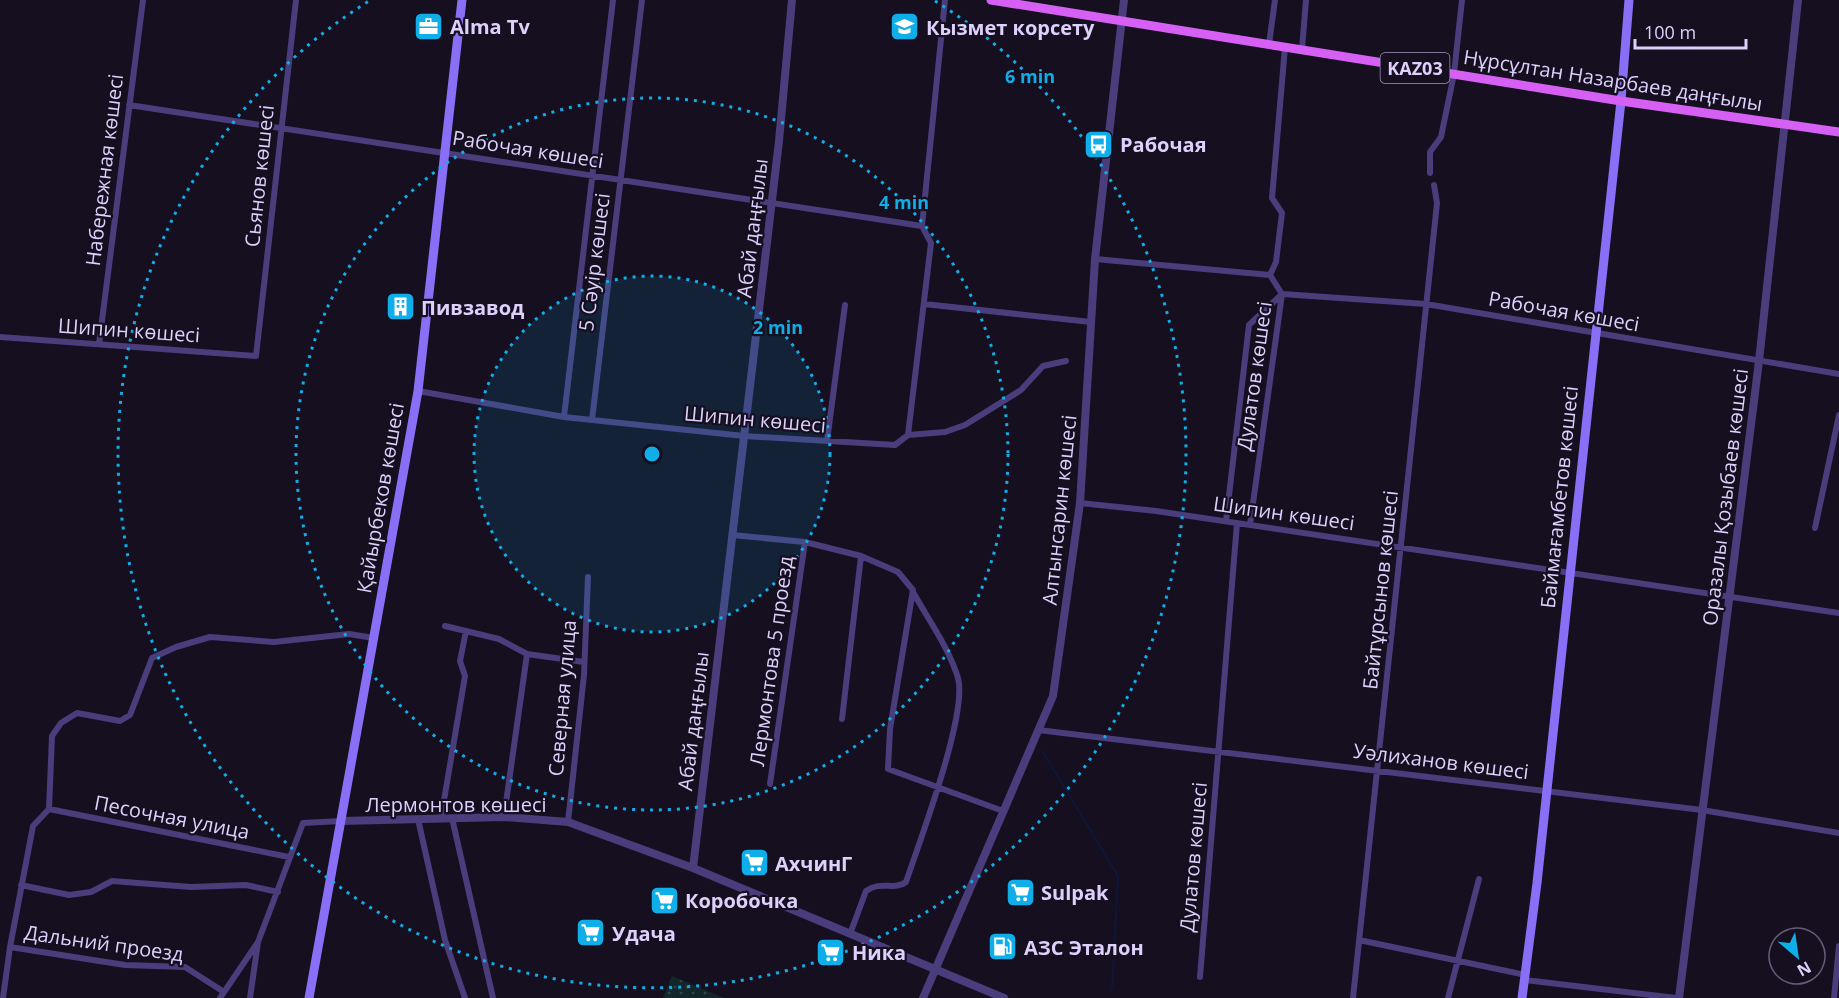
<svg xmlns="http://www.w3.org/2000/svg" width="1839" height="998" font-family="'Open Sans',sans-serif">
  <style>
    .grass { fill: url(#grass-dots) }
    .lines { fill: none; stroke-linecap: round; stroke-linejoin: round }
    .stream { stroke: #0d163b; stroke-width: 2 }
    .minor { stroke: #4a3d7c; stroke-width: 6 }
    .tertiary { stroke: #4a3d7c; stroke-width: 8 }
    .secondary { stroke: #896ff5; stroke-width: 9 }
    .primary { stroke: #d660f4; stroke-width: 9 }
    .ring { fill: none; stroke: #10aee9; stroke-width: 3; stroke-dasharray: 3 6 }
    .labels { text-anchor: middle; dominant-baseline: central; stroke-width: 4.5; stroke-linejoin: round; paint-order: stroke }
    .shield { fill: #150f20; stroke: #a197ba; stroke-width: 1.5 }
    .shield-label { font-size: 18px; font-weight: bold; fill: #ddd1fc }
    .poi-label { font-size: 20px; font-weight: bold; fill: #ddd1fc; stroke: #150f20; text-anchor: start }
    .street-label { font-size: 20px; fill: #ddd1fc; stroke: #150f20 }
    .centre { fill: #10aee9; stroke: #150f20; stroke-width: 3 }
    .ring-label { font-size: 18px; text-anchor: middle; font-weight: bold; fill: #10aee9; stroke: #150f20; stroke-width: 4.5; stroke-linejoin: round; paint-order: stroke }
  </style>
  <defs>
    <pattern id="grass-dots" width="8" height="8" patternUnits="userSpaceOnUse" patternTransform="scale(1.5)"><rect width="8" height="8" fill="#12272a"/><path d="M2 2h.1M6 6h.1" fill="none" stroke="#34454a" stroke-width="1.8" stroke-linecap="round"/></pattern>
  </defs>
  <rect width="100%" height="100%" fill="#150f20"/>
  <path class="grass" d="M 672,976 L 724,998 L 663,998 Z"/>
  <g class="lines">
    <path class="stream" d="M 1043,752 L 1118,876 L 1112,988"/>
    <path class="minor" d="M 1269,44 L 1275,0
      M 1302,49 L 1306,0
      M 129,105 L 922,226
      M 1430,173 L 1430,152 L 1441,137 L 1454,74 L 1462,0
      M 1095,259 L 1270,275
      M 1270,275 L 1276,262 L 1282,213 L 1272,198 L 1285,47
      M 1270,275 L 1282,294
      M 1282,294 L 1426,304 L 1839,374
      M 924,304 L 1091,322
      M 0,337 L 256,356 L 296,0
      M 99,344 L 143,0
      M 418,391 L 564,417 L 744,436 L 895,445 L 908,435 L 945,432 L 965,425 L 1021,390 L 1043,366 L 1066,361
      M 564,417 L 613,0
      M 592,420 L 642,0
      M 908,435 L 931,243 L 922,226 L 945,0
      M 827,441 L 845,305
      M 1080,503 L 1156,511 L 1839,613
      M 1226,521 L 1249,325 L 1282,294
      M 1250,525 L 1282,294
      M 1815,528 L 1839,415
      M 732,535 L 805,542 L 861,556 L 898,572 L 913,590 L 890,729 L 888,769 L 1003,811
      M 445,626 L 499,639 L 527,654 L 584,662
      M 842,719 L 861,556
      M 1038,730 L 1702,810 L 1839,833
      M 770,784 L 805,542
      M 49,809 L 289,857
      M 504,817 L 527,654
      M 441,818 L 465,676 L 460,661 L 466,631
      M 452,818 L 493,998
      M 418,819 L 445,940 L 465,998
      M 568,822 L 584,675 L 588,577
      M 21,885 L 69,895 L 91,892 L 112,881 L 191,887 L 246,885 L 278,892
      M 850,934 L 866,891 C 881,880 894,891 906,882 C 919,843 968,714 958,678 C 949,648 928,619 913,592
      M 1359,940 L 1526,975
      M 10,947 L 125,965 L 185,967 L 224,992
      M 1200,977 L 1237,523
      M 1525,980 L 1676,998
      M 3,998 L 10,947 L 33,826 L 49,809 L 52,736 L 61,723 L 77,713 L 120,721 L 130,715 L 152,658 L 176,647 L 210,637 L 274,642 L 349,634 L 374,638
      M 220,998 L 258,942 L 303,823 L 341,821
      M 250,998 L 258,942
      M 1353,998 L 1437,203 L 1434,185
      M 1448,998 L 1479,879
      M 1834,998 L 1839,946"/>
    <path class="tertiary" d="M 341,821 L 504,817 L 568,822 L 693,868 L 1004,998
      M 693,868 L 779,141 L 792,0
      M 923,998 L 1053,696 L 1080,503 L 1095,259 L 1124,0
      M 1679,998 L 1759,361 L 1798,0"/>
    <path class="secondary" d="M 309,998 L 418,391 L 462,0
      M 1522,998 L 1537,883 L 1621,101 L 1629,0"/>
    <path class="primary" d="M 991,0 L 1621,101 L 1839,132"/>
  </g>
  <circle cx="652" cy="454" r="178" fill="#10aee9" fill-opacity=".12"/>
  <g class="ring">
    <circle cx="652" cy="454" r="178"/>
    <circle cx="652" cy="454" r="356"/>
    <path d="M935 1A534 534 0 1 1 369 1"/>
  </g>
  <defs>
    <symbol id="office-square" viewBox="-11 -11 22 22"><rect x="-9" y="-9" width="18" height="18" rx="4" fill="#10aee9" stroke="#150f20"/><path d="M-6-3h4V-5.5h4V-3h4V5H-6ZM-1-4.5V-3h2v-1.5ZM-6 0V1H6V0Z" fill="#fff"/></symbol>
    <symbol id="university-square" viewBox="-11 -11 22 22"><rect x="-9" y="-9" width="18" height="18" rx="4" fill="#10aee9" stroke="#150f20"/><path d="M0-5L7-2L0 1L-7-2ZM-4 1L0 2.5L4 1V4Q0 6-4 4Z" fill="#fff"/></symbol>
    <symbol id="bus-square" viewBox="-11 -11 22 22"><rect x="-9" y="-9" width="18" height="18" rx="4" fill="#10aee9" stroke="#150f20"/><path d="M-5-6H5V4H4V6H2V4H-2V6H-4V4H-5ZM-3.5-4V0h7V-4ZM-3.5 1.2v1.5H-2V1.2ZM2 1.2v1.5H3.5V1.2Z" fill="#fff"/></symbol>
    <symbol id="building-square" viewBox="-11 -11 22 22"><rect x="-9" y="-9" width="18" height="18" rx="4" fill="#10aee9" stroke="#150f20"/><path d="M-4-6H4V6H1V3H-1V6H-4ZM-2.5-4.3h1.7v1.8h-1.7ZM.8-4.3h1.7v1.8H.8ZM-2.5-1h1.7V.8h-1.7ZM.8-1h1.7V.8H.8Z" fill="#fff"/></symbol>
    <symbol id="supermarket-square" viewBox="-11 -11 22 22"><rect x="-9" y="-9" width="18" height="18" rx="4" fill="#10aee9" stroke="#150f20"/><path d="M-6-5.5h2.5l.6 2H6L4.5 2H-2.5L-4.4-4H-6ZM-1.5 3.2a1.3 1.3 0 1 0 .1 0ZM3 3.2a1.3 1.3 0 1 0 .1 0Z" fill="#fff"/></symbol>
    <symbol id="fuel-square" viewBox="-11 -11 22 22"><rect x="-9" y="-9" width="18" height="18" rx="4" fill="#10aee9" stroke="#150f20"/><path d="M-5.5-6h7V0h2V4h1.3V-2.5L3-4.5l.8-.8L6-3V5H2.5V1h-1V6h-7ZM-4.2-4.7v3.2H.2V-4.7Z" fill="#fff"/></symbol>
  </defs>
  <g fill-rule="evenodd">
    <use href="#office-square" x="412" y="10" width="33" height="33"/>
    <use href="#university-square" x="888" y="10" width="33" height="33"/>
    <use href="#bus-square" x="1082" y="128" width="33" height="33"/>
    <use href="#building-square" x="384" y="290" width="33" height="33"/>
    <use href="#supermarket-square" x="738" y="846" width="33" height="33"/>
    <use href="#supermarket-square" x="1004" y="876" width="33" height="33"/>
    <use href="#supermarket-square" x="648" y="884" width="33" height="33"/>
    <use href="#supermarket-square" x="574" y="916" width="33" height="33"/>
    <use href="#fuel-square" x="986" y="930" width="33" height="33"/>
    <use href="#supermarket-square" x="814" y="936" width="33" height="33"/>
  </g>
  <g class="labels">
    <rect class="shield" x="1380.5" y="53" width="69" height="30" rx="4.5"/>
    <g class="shield-label">
      <text x="1415" y="68">KАZ03</text>
    </g>
    <g class="poi-label">
      <text x="450" y="26">Alma Tv</text>
      <text x="926" y="27">Кызмет корсету</text>
      <text x="1120" y="144">Рабочая</text>
      <text x="421" y="307">Пивзавод</text>
      <text x="775" y="863">АхчинГ</text>
      <text x="1041" y="892">Sulpak</text>
      <text x="685" y="900">Коробочка</text>
      <text x="612" y="933">Удача</text>
      <text x="1024" y="947">АЗС Эталон</text>
      <text x="852" y="952">Ника</text>
    </g>
    <g class="street-label">
      <text transform="translate(1613 80) rotate(9)">Нұрсұлтан Назарбаев даңғылы</text>
      <text transform="translate(528 149) rotate(9)">Рабочая көшесі</text>
      <text transform="translate(104 170) rotate(-83)">Набережная көшесі</text>
      <text transform="translate(259 176) rotate(-84)">Сьянов көшесі</text>
      <text transform="translate(752 228) rotate(-83)">Абай даңғылы</text>
      <text transform="translate(594 262) rotate(-83)">5 Сәуір көшесі</text>
      <text transform="translate(1564 311) rotate(10)">Рабочая көшесі</text>
      <text transform="translate(129 330) rotate(4)">Шипин көшесі</text>
      <text transform="translate(1254 376) rotate(-82)">Дулатов көшесі</text>
      <text transform="translate(755 419) rotate(5)">Шипин көшесі</text>
      <text transform="translate(1559 497) rotate(-84)">Баймағамбетов көшесі</text>
      <text transform="translate(1725 497) rotate(-83)">Оразалы Қозыбаев көшесі</text>
      <text transform="translate(380 498) rotate(-80)">Қайырбеков көшесі</text>
      <text transform="translate(1059 510) rotate(-84)">Алтынсарин көшесі</text>
      <text transform="translate(1284 513) rotate(8)">Шипин көшесі</text>
      <text transform="translate(1380 590) rotate(-84)">Байтұрсынов көшесі</text>
      <text transform="translate(771 661) rotate(-82)">Лермонтова 5 проезд</text>
      <text transform="translate(562 698) rotate(-85)">Северная улица</text>
      <text transform="translate(693 721) rotate(-83)">Абай даңғылы</text>
      <text transform="translate(1441 761) rotate(7)">Уәлиханов көшесі</text>
      <text x="456" y="804">Лермонтов көшесі</text>
      <text transform="translate(172 817) rotate(11)">Песочная улица</text>
      <text transform="translate(1193 857) rotate(-85)">Дулатов көшесі</text>
      <text transform="translate(104 943) rotate(8)">Дальний проезд</text>
    </g>
  </g>
  <circle cx="652" cy="454" r="9" class="centre"/>
  <g class="ring-label">
    <text x="1030" y="83">6 min</text>
    <text x="904" y="209">4 min</text>
    <text x="778" y="334">2 min</text>
  </g>
  <g transform="translate(1797 956) rotate(151)"><circle r="28" fill="#150f20" stroke="#655d78" stroke-width="1.5"/>
  <path d="M0-4.5L10 22L0 15L-10 22Z" fill="#10aee9"/>
  <text y="-9" font-size="16" font-weight="bold" text-anchor="middle" fill="#ddd1fc">N</text>
  </g>
  <path d="M1635 39v9h111v-9" fill="none" stroke="#ddd1fc" stroke-width="3"/>
  <text x="1644" y="39" font-size="18" fill="#ddd1fc" stroke="#150f20" stroke-width="4.5" paint-order="stroke">100 m</text>
</svg>
